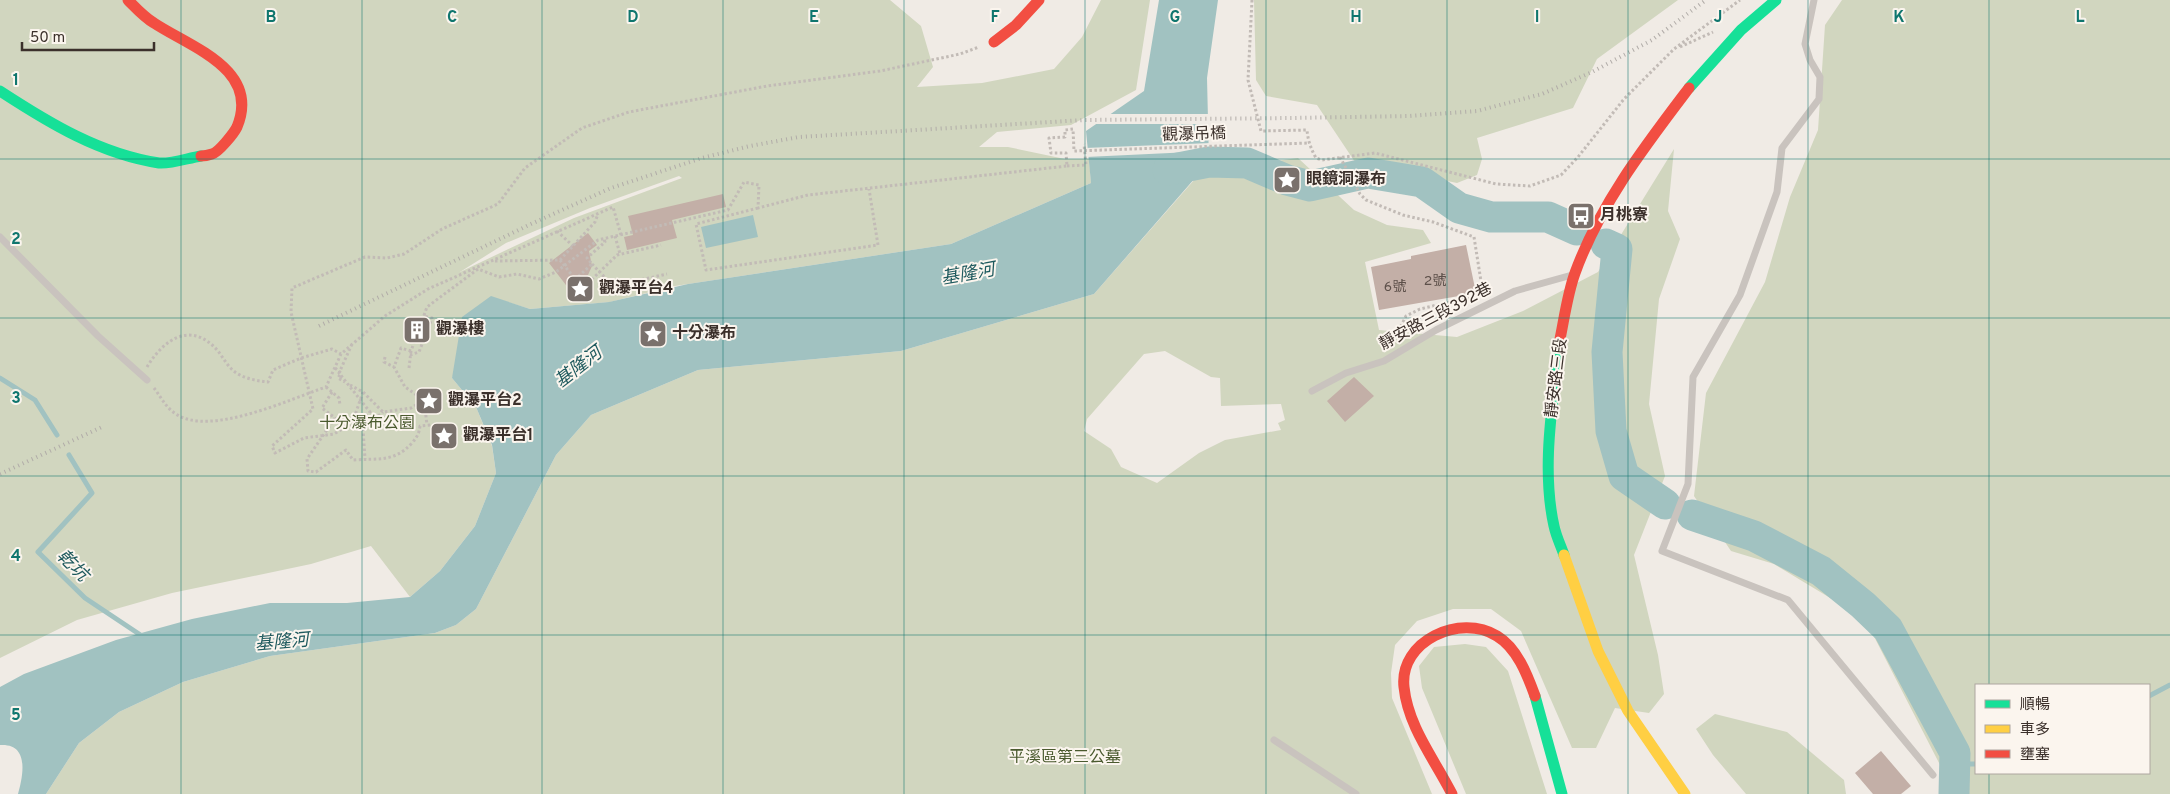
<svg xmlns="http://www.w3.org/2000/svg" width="2170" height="794" font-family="Overpass,'Noto Sans TC',sans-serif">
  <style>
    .green { fill: #d1d6bf; fill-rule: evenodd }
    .water { fill: #a1c2c1 }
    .pier { fill: #f0ebe5 }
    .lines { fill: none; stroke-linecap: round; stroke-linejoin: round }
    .stream { stroke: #a1c2c1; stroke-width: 5 }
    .river { stroke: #a1c2c1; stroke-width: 31 }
    .building { fill: #c3afa7 }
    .path { stroke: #c2bbb6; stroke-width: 3; stroke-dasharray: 2.5 2.5; stroke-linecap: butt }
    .lane { stroke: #c9c3be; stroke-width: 7 }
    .fast { stroke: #16e098; stroke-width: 11 }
    .slow { stroke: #ffcf43; stroke-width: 11 }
    .jam { stroke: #f24e42; stroke-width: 11 }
    .rail { stroke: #b1aca8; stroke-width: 4; stroke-dasharray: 1 4; stroke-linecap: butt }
    .grid { fill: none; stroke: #0f766e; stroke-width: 1; stroke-opacity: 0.55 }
    .labels { text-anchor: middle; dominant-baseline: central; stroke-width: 4; stroke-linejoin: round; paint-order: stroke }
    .number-label { font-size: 14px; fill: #5d504a }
    .street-label { font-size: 16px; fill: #3b302b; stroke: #fbf5ee }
    .poi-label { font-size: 16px; font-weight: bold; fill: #3b302b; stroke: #fbf5ee; text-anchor: start }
    .park-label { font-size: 16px; fill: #4a5a2e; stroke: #fbf5ee }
    .water-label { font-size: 18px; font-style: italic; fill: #1f5a5e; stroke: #fbf5ee }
    .grid-label { font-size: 16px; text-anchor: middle; font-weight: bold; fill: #0f766e; stroke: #fbf5ee; stroke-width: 4; stroke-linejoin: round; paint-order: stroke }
  </style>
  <rect width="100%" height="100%" fill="#f0ebe5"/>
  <path class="green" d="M 0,0 L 890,0 L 921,26 L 933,67 L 917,87 L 982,83 L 1054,69 L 1082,37 L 1101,0 L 1150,0 L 1136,90 L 1071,125 L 997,132 L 979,147 L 1008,147 L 1065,159 L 1089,159 L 1091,183 L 951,244 L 675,286 L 610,302 L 530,309 L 491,297 L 452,378 L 476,407 L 492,446 L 496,473 L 475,526 L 440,571 L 410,597 L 371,546 L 311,564 L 172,593 L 77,620 L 0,658 ZM 679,176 L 682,178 L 574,218 L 460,272 L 506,243 L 590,208 Z
    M 1254,0 L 1678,0 L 1597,59 L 1573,108 L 1477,138 L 1482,159 L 1477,175 L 1457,183 L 1355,162 L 1317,105 L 1266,96 L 1256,80 Z
    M 1842,0 L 2170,0 L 2170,794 L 1955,794 L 1865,619 L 1774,564 L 1731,551 L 1694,496 L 1706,393 L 1765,282 L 1790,197 L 1818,130 L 1825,25 ZM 1976,685 L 2149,685 L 2149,773 L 1976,773 Z
    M 1674,149 L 1668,211 L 1680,239 L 1659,299 L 1649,404 L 1665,476 L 1634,555 L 1658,655 L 1664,694 L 1649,713 L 1615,708 L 1596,748 L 1572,748 L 1521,631 L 1491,609 L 1453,609 L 1417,621 L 1395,645 L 1391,673 L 1392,698 L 1432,794 L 46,794 L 79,743 L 119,712 L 183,682 L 270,656 L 435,633 L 456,625 L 476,609 L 556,455 L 591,415 L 698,370 L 901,351 L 1094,294 L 1202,171 L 1298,158 L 1354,210 L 1387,225 L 1423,230 L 1431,243 L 1365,262 L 1379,330 L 1457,337 L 1523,311 L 1598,272 ZM 1165,351 L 1211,377 L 1220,378 L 1221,406 L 1281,404 L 1285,420 L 1278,423 L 1281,430 L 1225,440 L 1199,453 L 1157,483 L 1121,467 L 1111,449 L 1084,431 L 1087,419 L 1144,354 Z
    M 1465,644 L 1486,647 L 1508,671 L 1547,794 L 1466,794 L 1422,688 L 1419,666 L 1434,647 Z
    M 1715,714 L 1787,732 L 1844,780 L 1846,794 L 1746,794 L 1713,755 L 1696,729 Z"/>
  <path class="water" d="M 1159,0 L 1218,0 L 1207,78 L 1209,162 L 1094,294 L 901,351 L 698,370 L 591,415 L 556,455 L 476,609 L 456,625 L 435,633 L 270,656 L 183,682 L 119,712 L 79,743 L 46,794 L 18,794 C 23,776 30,743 0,745 L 0,687 L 24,674 L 116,640 L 192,619 L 270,603 L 347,603 L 410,597 L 440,571 L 475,526 L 496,473 L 492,445 L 476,407 L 452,378 L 462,317 L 491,296 L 530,309 L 609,302 L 688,284 L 951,244 L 1091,183 L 1086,131 L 1144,91 Z
    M 753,215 L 758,237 L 706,248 L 701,227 Z"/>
  <path class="pier" d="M 1105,114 L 1211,114 L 1211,124 L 1091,124 Z
    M 1211,143 L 1212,151 L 1086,157 L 1085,148 Z"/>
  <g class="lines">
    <path class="stream" d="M 0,378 L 35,400 L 57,435
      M 69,455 L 92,493 L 38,552 L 85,598 L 142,636
      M 2149,696 L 2170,685
      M 1955,764 L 1976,764"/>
    <path class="river" d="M 1168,170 L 1209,162 L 1247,163 L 1287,180 L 1310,186 L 1368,173 L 1422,182 L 1459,208 L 1491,217 L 1548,217 L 1577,230
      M 1606,244 L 1617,249 L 1607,352 L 1611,431 L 1624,476 L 1665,504
      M 1692,515 L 1754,536 L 1821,571 L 1863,605 L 1888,629 L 1955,753 L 1954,794"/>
  </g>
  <path class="building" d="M 723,194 L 726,207 L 672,220 L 677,238 L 627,250 L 624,237 L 633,235 L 628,216 Z
    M 588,233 L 597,245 L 589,251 L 592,266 L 588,275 L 569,289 L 549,263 Z
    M 1466,245 L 1476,293 L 1379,310 L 1371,267 L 1411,259 L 1411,256 Z
    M 1354,377 L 1374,396 L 1345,422 L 1327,401 Z
    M 1881,751 L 1911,786 L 1901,794 L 1873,794 L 1855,773 Z"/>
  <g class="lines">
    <path class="path" d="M 1252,0 L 1248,80 L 1261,131 L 1307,130 C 1308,141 1311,149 1316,158 L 1322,160 L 1375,153 L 1496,184 L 1530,186 L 1561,175 L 1578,157 L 1624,99 L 1674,49 L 1740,0
      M 1680,47 L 1713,32
      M 1340,157 L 1360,194 L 1366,200 L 1403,215 L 1433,222 L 1474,237 L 1483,294
      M 1067,166 L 1086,165 L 1084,144
      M 758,208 L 696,224 L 706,270 L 878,245 L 869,189
      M 557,231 L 573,246
      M 615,236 L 620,254
      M 560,260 L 575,279
      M 495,261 L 560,260 L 595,222 L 598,214
      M 592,264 L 613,286 L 667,274
      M 578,276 L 586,285 L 617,255 L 661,245
      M 573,281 L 580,289
      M 571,283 L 592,264 L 587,258 L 605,242 L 604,239
      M 1394,340 L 1406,316 L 1420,309 L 1475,296
      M 352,344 L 339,373 L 370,412 L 334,434 L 304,438 L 275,453 L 272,446 L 313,409 L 291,312 L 292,288 L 365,257 L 387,258 L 404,254 L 442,229 L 498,204 L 525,168 L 582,128 L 629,112 L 767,86 L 880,71 L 960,54 L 979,47
      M 411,351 L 401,348 L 394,367 L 405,387 L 424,400
      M 410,355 L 419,352 L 432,318 L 423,316
      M 385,357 L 384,362 L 394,367
      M 147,367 C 164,339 191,320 218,351 C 224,359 229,369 238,374 C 247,379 258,381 268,382 L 273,370 L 301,358 L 332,349 L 341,354
      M 335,368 L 341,373 L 338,378 L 345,382
      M 409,368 L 411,351 L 427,307 L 478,269 L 499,277 L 517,274 L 539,279 L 556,272 L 598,240 L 728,210 L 744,182 L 759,185 L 758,208 L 808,195 L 1067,166 L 1066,153 L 1051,153 L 1049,138 L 1065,137 L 1065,130 L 1073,129 L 1074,151 L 1308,143
      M 350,385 L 363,392 L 383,412 L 411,408 L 424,400
      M 326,387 L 339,398 L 340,405
      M 154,388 C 161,397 166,408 176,414 C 210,437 290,399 326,387 L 341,354 L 385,316 L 428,289 L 613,207 L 621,235
      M 332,392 L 322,408 L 335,418 L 307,459 L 308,471 L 316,472 L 346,450 L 353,460 C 377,458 394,463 412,443 C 417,437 419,434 420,426 L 440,424 L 443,431
      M 363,392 L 355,415 L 363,429 L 365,459
      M 424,400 L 427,425
      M 363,429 L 383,412"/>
    <path class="lane" d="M 1814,0 L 1805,44 L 1810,60 L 1820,77 L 1819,99 L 1782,148 L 1777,192 L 1740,295 L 1693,377 L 1688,484 L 1662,551 L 1788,600 L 1933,775
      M 0,237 L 98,336 L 147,380
      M 1312,391 L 1346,373 L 1384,361 L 1436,330 L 1515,291 L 1572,275
      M 1274,740 L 1356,794"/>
    <path class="fast" d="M 1689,88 L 1741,30 L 1776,0
      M 0,91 C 49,123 100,154 159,163 C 172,164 188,158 201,156
      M 1559,344 C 1553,403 1541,468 1554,526 C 1556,536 1561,546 1564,555
      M 1535,696 L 1562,794"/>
    <path class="slow" d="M 1564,555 L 1598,651 L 1628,711 L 1685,794"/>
    <path class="jam" d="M 128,0 C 136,8 144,17 154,23 C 190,47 261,69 237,127 C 234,133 219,152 212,154 C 209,155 204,156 201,156
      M 994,42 L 1016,25 L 1039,0
      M 1559,344 C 1564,321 1567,295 1575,273 C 1600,204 1645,146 1689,88
      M 1452,794 C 1435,760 1408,727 1404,687 C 1399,641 1460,613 1497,636 C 1517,648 1527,674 1535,696"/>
    <path class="rail" d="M 319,326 L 531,224 L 611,188 L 702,158 L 750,146 L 799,137 L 1084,120 L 1293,118 L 1409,116 L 1477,111 L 1542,94 L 1592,72 L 1652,40 L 1706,0
      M 0,474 L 102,427"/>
  </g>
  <path class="grid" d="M 181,0 L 181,794M 362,0 L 362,794M 542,0 L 542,794M 723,0 L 723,794M 904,0 L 904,794M 1085,0 L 1085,794M 1266,0 L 1266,794M 1447,0 L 1447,794M 1628,0 L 1628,794M 1808,0 L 1808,794M 1989,0 L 1989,685M 0,159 L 2170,159M 0,318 L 2170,318M 0,476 L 2170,476M 0,635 L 2170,635M 1989,773 L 1989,794"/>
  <defs>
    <symbol id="sight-square" viewBox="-11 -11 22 22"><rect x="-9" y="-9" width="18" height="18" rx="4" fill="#7a716c" stroke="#fbf5ee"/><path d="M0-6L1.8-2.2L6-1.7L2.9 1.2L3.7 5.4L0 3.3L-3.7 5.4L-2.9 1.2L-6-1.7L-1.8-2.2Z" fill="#fff"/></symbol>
    <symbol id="bus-square" viewBox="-11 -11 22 22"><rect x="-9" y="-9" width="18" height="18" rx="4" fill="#7a716c" stroke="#fbf5ee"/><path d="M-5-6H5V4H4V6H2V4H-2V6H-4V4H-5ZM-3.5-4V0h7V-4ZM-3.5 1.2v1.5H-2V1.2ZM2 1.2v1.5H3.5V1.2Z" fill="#fff"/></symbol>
    <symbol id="building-square" viewBox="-11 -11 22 22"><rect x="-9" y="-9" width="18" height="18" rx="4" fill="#7a716c" stroke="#fbf5ee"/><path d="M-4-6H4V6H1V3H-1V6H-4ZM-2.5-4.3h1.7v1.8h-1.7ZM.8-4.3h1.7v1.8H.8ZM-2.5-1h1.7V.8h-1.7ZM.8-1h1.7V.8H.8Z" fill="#fff"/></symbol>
  </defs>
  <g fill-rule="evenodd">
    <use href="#sight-square" x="1271" y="164" width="32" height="32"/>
    <use href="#bus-square" x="1565" y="200" width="32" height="32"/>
    <use href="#sight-square" x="564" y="273" width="32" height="32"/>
    <use href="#building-square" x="401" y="314" width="32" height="32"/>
    <use href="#sight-square" x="637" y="318" width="32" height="32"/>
    <use href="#sight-square" x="413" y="385" width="32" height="32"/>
    <use href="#sight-square" x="428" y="420" width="32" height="32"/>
  </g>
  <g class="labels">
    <g class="number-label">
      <text x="1435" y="281">2號</text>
      <text x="1395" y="287">6號</text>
    </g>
    <g class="street-label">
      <text transform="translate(1194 135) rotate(-2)">觀瀑吊橋</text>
      <text transform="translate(1436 317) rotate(-28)">靜安路三段392巷</text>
      <text transform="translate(1557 378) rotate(-83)">靜安路三段</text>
    </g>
    <g class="poi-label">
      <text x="1306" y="180">眼鏡洞瀑布</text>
      <text x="1600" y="216">月桃寮</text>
      <text x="599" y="289">觀瀑平台4</text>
      <text x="436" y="330">觀瀑樓</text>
      <text x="672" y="334">十分瀑布</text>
      <text x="448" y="401">觀瀑平台2</text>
      <text x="463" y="436">觀瀑平台1</text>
    </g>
    <g class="park-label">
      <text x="367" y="424">十分瀑布公園</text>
      <text x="1065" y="758">平溪區第三公墓</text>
    </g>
    <g class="water-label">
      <text transform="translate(968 275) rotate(-10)">基隆河</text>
      <text transform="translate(579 368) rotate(-38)">基隆河</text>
      <text transform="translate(72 566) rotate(45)">乾坑</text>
      <text transform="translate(282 643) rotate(-5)">基隆河</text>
    </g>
  </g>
  <g class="grid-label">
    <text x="271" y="22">B</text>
    <text x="452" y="22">C</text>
    <text x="633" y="22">D</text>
    <text x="814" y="22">E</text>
    <text x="995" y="22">F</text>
    <text x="1175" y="22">G</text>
    <text x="1356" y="22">H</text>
    <text x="1537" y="22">I</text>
    <text x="1718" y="22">J</text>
    <text x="1899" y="22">K</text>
    <text x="2080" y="22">L</text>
    <text x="16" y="85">1</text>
    <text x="16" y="244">2</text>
    <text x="16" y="403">3</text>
    <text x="16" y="561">4</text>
    <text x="16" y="720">5</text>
  </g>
  <rect x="1975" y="684" width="175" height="90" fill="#fbf5ee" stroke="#aea6a0"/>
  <rect x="1985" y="700" width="25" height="8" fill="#16e098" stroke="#aea6a0"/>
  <text x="2020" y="709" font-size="15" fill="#3b302b">順暢</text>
  <rect x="1985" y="725" width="25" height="8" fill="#ffcf43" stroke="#aea6a0"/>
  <text x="2020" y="734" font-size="15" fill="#3b302b">車多</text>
  <rect x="1985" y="750" width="25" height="8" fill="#f24e42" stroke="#aea6a0"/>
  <text x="2020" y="759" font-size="15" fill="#3b302b">壅塞</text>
  <path d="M22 42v8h132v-8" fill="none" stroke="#3b302b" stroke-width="2.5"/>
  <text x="30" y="42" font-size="15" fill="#3b302b" stroke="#fbf5ee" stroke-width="4" paint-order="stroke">50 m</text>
</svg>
